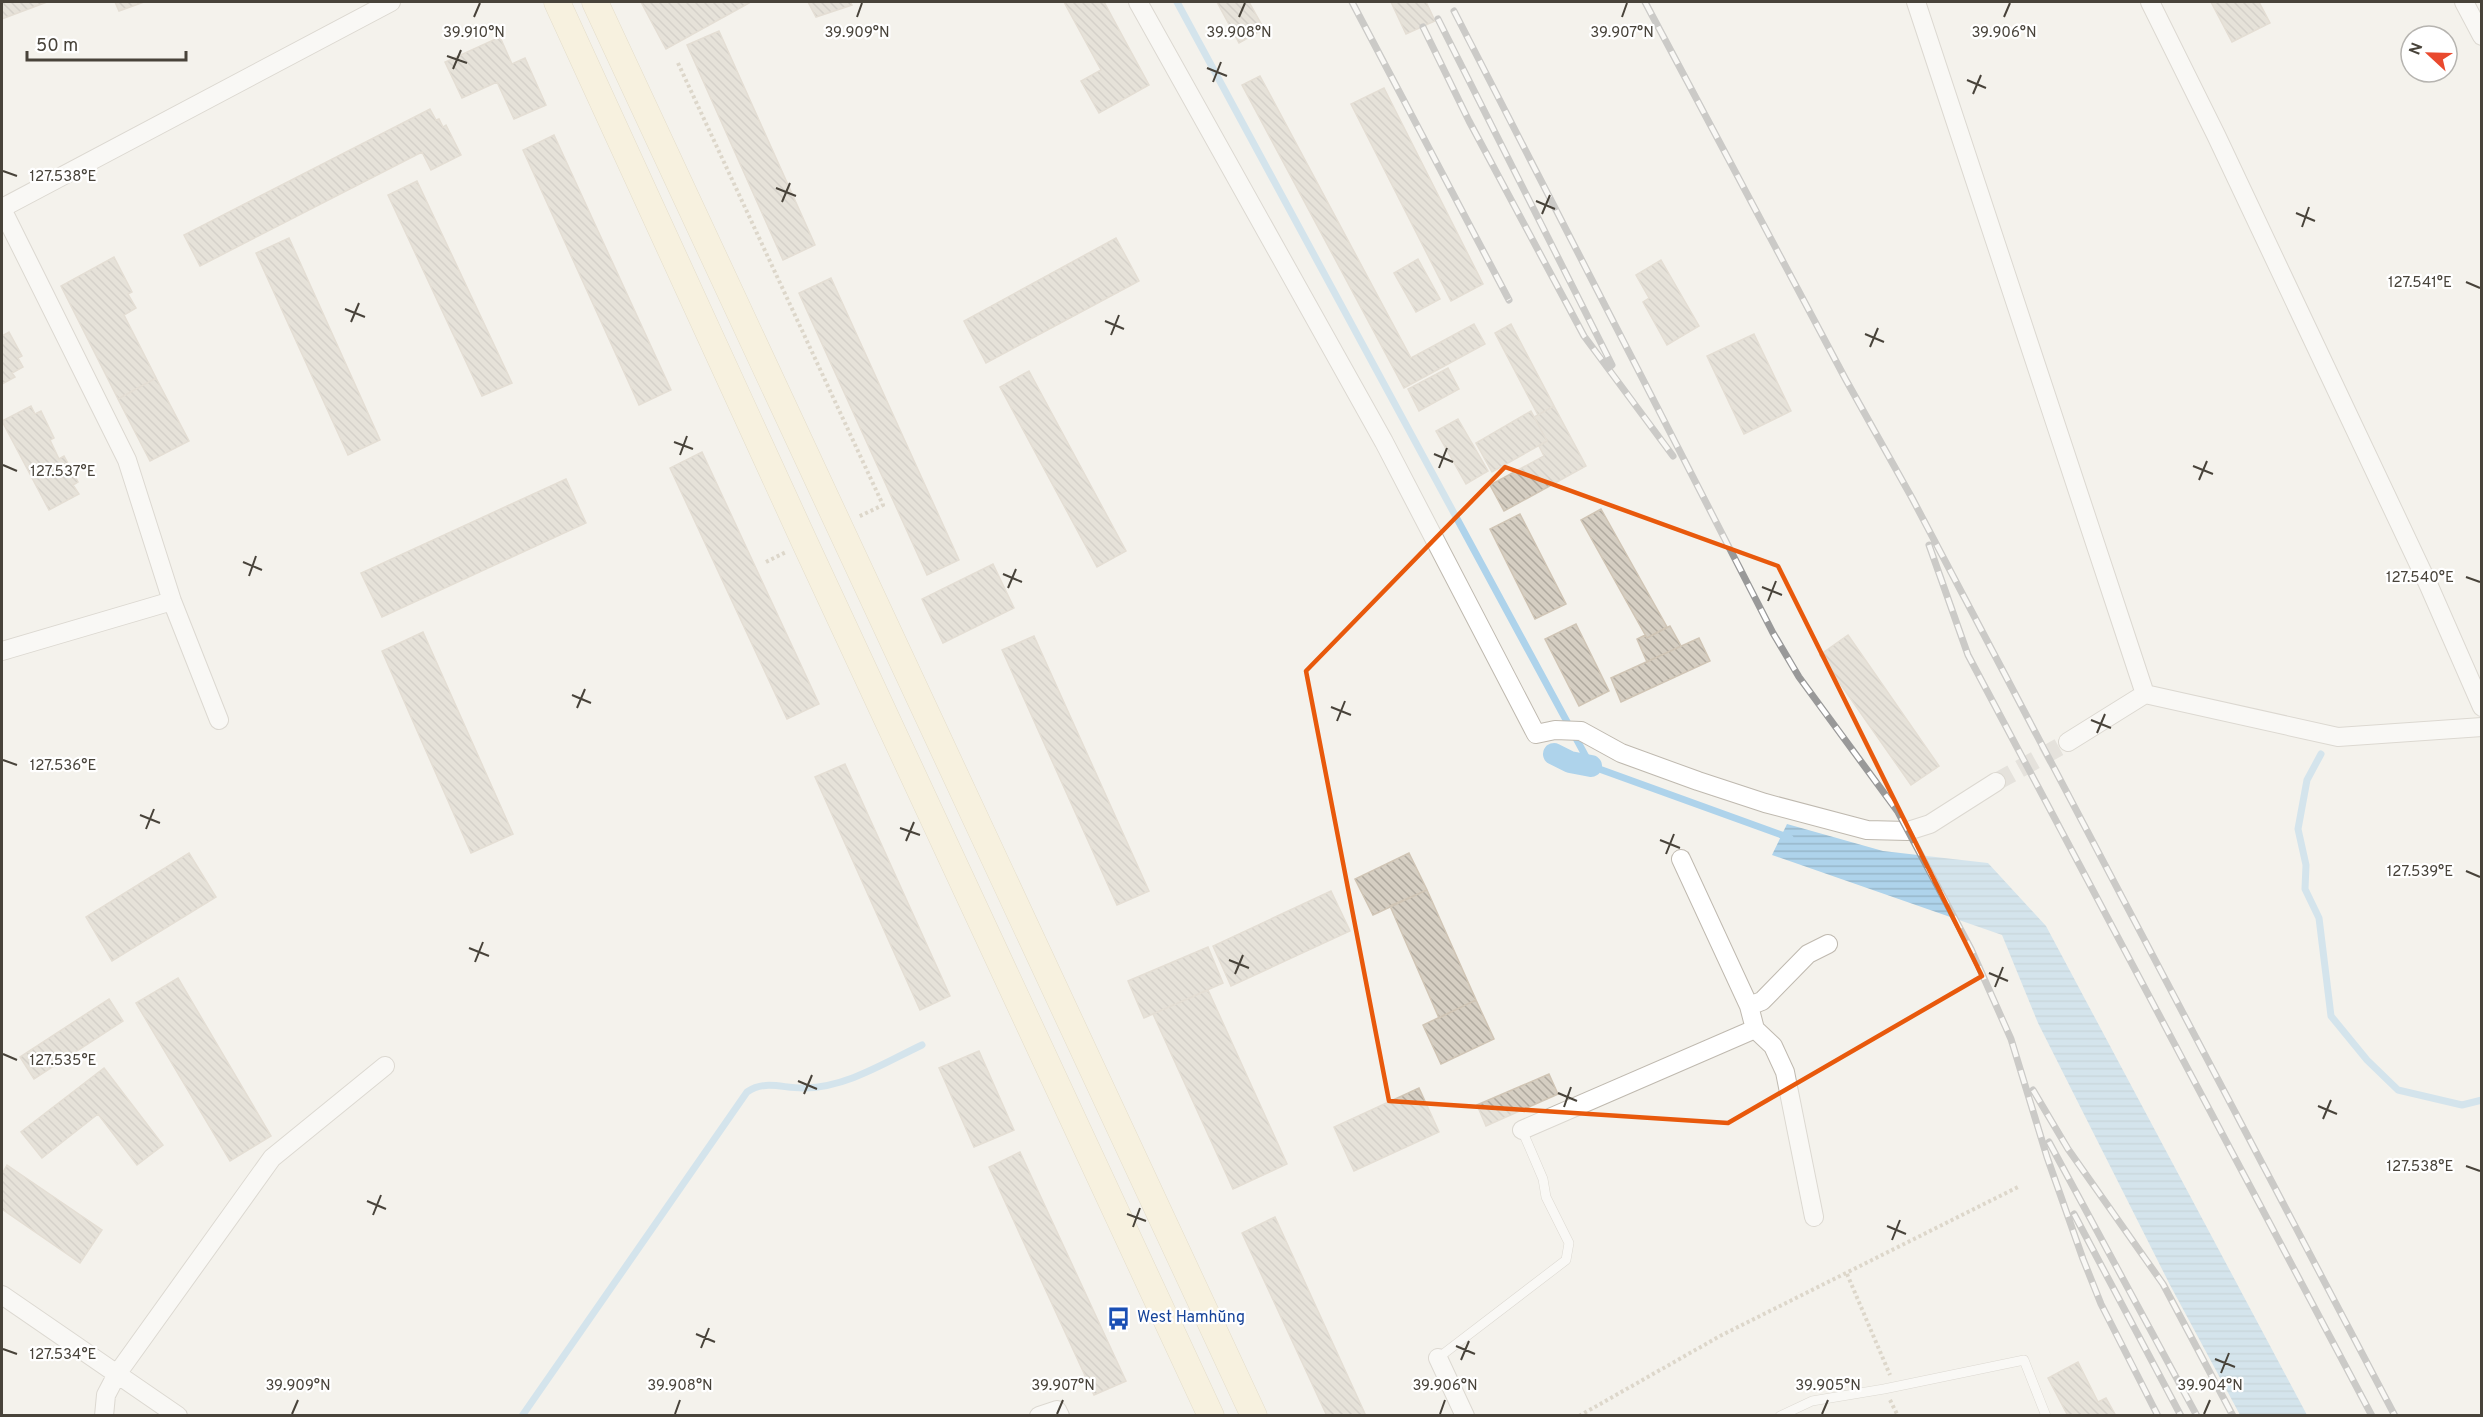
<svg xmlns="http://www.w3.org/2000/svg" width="2483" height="1417" font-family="Overpass,sans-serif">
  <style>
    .water { fill: url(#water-rules) }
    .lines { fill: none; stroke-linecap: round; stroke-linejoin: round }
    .stream { stroke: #aed3eb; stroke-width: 7 }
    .canal { stroke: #aed3eb; stroke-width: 22 }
    .building { fill: url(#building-back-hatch); stroke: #d0c5b5; stroke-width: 1.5 }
    .minor-tunnel { stroke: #d2cfc8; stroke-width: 18; stroke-dasharray: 18 9; stroke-linecap: butt }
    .service-casing { stroke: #bfb9af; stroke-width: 10 }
    .minor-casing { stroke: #bfb9af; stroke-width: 20 }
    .secondary-casing { stroke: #d0c39f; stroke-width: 27 }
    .path { stroke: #c0b5a1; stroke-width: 4; stroke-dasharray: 3 3; stroke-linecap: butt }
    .service { stroke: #fff; stroke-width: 9 }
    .minor { stroke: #fff; stroke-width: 18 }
    .secondary { stroke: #fbf0cf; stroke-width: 26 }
    .rail-casing { stroke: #999; stroke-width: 7 }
    .rail { stroke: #fff; stroke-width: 4.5; stroke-dasharray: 14; stroke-linecap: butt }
    .marked { fill: none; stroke: #e8590c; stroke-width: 4.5; stroke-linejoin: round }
    .ticks { fill: none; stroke: #48433a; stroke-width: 2 }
    .labels { text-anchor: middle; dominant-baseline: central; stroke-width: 4.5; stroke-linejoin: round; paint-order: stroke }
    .transit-label { font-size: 16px; fill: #164399; stroke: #fff; text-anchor: start }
    .ticks-label { font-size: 15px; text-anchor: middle; fill: #48433a; stroke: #fff; stroke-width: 4.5; stroke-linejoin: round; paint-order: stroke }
  </style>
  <defs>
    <pattern id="water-rules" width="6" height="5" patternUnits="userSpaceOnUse" patternTransform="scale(1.5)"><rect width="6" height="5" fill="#aed3eb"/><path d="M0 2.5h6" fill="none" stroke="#97b6ca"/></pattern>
    <pattern id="building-back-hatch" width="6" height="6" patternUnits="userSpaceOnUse" patternTransform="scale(1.5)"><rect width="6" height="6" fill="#d5cec2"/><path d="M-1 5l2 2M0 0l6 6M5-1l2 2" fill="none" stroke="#afa99f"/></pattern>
  </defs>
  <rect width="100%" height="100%" fill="#f4f2ec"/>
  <path class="water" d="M 1787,824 L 1883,851 L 1988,863 L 2046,926 L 2307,1415 L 2240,1415 L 2170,1285 L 2038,1023 L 2002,935 L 1772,855 Z"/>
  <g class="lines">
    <path class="stream" d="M 1177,2 L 1591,766 L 1790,838
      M 2321,754 L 2307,780 L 2298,829 L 2306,865 L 2305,889 L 2319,918 L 2331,1016 L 2367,1060 L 2398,1090 L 2462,1105 L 2482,1100
      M 522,1416 L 747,1092 C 766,1079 784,1089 805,1088 C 847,1087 884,1063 922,1045"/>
    <path class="canal" d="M 1554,754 L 1570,762 L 1591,766"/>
  </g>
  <path class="building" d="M 2,2 L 47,2 L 2,19 Z
    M 115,2 L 144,2 L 119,11 Z
    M 641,2 L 748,2 L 749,3 L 666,49 Z
    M 808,2 L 850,2 L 852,5 L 816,17 Z
    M 1064,2 L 1104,2 L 1149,85 L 1099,113 L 1081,81 L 1101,70 Z
    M 1217,2 L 1249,2 L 1264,29 L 1239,43 Z
    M 1391,2 L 1426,2 L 1435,21 L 1406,34 Z
    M 2211,2 L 2259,2 L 2270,23 L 2232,42 Z
    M 719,31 L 815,245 L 783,260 L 687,45 Z
    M 500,37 L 512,64 L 525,58 L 546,105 L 514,119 L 497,82 L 462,98 L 445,62 Z
    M 1260,76 L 1411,358 L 1474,324 L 1485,344 L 1404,388 L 1242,85 Z
    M 1384,88 L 1483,284 L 1451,301 L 1351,104 Z
    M 430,109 L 436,120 L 439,119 L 443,127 L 446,125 L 461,155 L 431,170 L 422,152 L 200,266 L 184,235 Z
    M 554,135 L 671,390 L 639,405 L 523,150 Z
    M 417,181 L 512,383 L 482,396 L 388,195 Z
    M 289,238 L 380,440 L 348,455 L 256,253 Z
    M 1116,238 L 1139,281 L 986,363 L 964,321 Z
    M 114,257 L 132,292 L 128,294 L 136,308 L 124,315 L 156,378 L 118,399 L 61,286 Z
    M 1418,259 L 1440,299 L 1416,312 L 1394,273 Z
    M 1661,260 L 1699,326 L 1667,345 L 1643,302 L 1649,298 L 1636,275 Z
    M 831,278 L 959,560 L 927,575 L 799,293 Z
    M 1511,324 L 1554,406 L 1538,415 L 1495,333 Z
    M 9,332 L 22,356 L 18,358 L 23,367 L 12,373 L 15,377 L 2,384 L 2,336 Z
    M 1754,334 L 1791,411 L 1744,434 L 1707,356 Z
    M 1448,368 L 1459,389 L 1419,411 L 1408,389 Z
    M 1029,371 L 1126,551 L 1097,567 L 1000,387 Z
    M 156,378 L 189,441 L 150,461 L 118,399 Z
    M 31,406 L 35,414 L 41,411 L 54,438 L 50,440 L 59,459 L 64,456 L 78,482 L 73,485 L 79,494 L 49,510 L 2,421 Z
    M 1554,406 L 1586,466 L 1504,511 L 1490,485 L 1544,456 L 1539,446 L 1547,441 L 1534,417 Z
    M 1531,411 L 1547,441 L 1492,472 L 1476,443 Z
    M 1458,419 L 1488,471 L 1466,484 L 1436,431 Z
    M 702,452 L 819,704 L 787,719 L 670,468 Z
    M 566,479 L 586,523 L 382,617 L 361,573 Z
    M 1601,509 L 1667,627 L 1647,638 L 1581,520 Z
    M 1520,514 L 1566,604 L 1535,619 L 1490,529 Z
    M 993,564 L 1014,608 L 943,643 L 922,599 Z
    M 1576,624 L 1609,691 L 1579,706 L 1545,639 Z
    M 1670,626 L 1681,646 L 1647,662 L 1637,639 L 1645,635 L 1647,638 Z
    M 423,632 L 513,834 L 471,853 L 382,651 Z
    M 1848,635 L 1939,766 L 1911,785 L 1820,655 Z
    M 1034,636 L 1149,891 L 1117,905 L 1002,650 Z
    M 1699,638 L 1710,661 L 1621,702 L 1611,678 Z
    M 845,764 L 950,996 L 920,1010 L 815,777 Z
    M 189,853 L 216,897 L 112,961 L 86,917 Z
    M 1409,853 L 1427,890 L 1373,915 L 1355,879 Z
    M 1427,890 L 1476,1000 L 1439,1018 L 1390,906 Z
    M 1331,891 L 1350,931 L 1231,986 L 1213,946 Z
    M 1208,947 L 1223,983 L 1144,1018 L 1128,981 Z
    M 178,978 L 271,1136 L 230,1161 L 136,1003 Z
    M 1208,990 L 1287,1164 L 1233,1189 L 1153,1014 Z
    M 109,999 L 123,1021 L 34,1079 L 20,1057 Z
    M 1476,1000 L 1494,1039 L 1441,1064 L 1423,1025 Z
    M 979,1051 L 1014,1130 L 974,1147 L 939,1068 Z
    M 104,1068 L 163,1145 L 137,1165 L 98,1114 L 42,1158 L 21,1132 Z
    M 1549,1074 L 1558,1094 L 1486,1126 L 1477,1105 Z
    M 1419,1088 L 1439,1132 L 1354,1171 L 1334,1127 Z
    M 1020,1152 L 1126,1381 L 1094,1395 L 989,1167 Z
    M 7,1165 L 102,1230 L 80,1263 L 2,1209 L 2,1174 Z
    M 1275,1217 L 1366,1416 L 1327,1416 L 1242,1233 Z
    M 2078,1362 L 2098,1402 L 2106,1398 L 2116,1416 L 2068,1416 L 2048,1378 Z"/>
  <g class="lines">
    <path class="minor-tunnel" d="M 1996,782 L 2068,742"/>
    <defs>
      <path id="service" d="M 1438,1358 L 1566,1260 L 1569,1243 L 1546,1197 L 1543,1179 L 1522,1130
        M 1780,1416 L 1812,1401 L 1884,1389 L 2024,1360 L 2046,1416"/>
      <path id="minor" d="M 1138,2 L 1384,442 L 1536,734 L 1555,730 L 1581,731 L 1621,753 L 1698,781 L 1765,803 L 1867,830 L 1908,831 L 1930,824 L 1996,782
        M 1916,2 L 2145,694
        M 2150,2 L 2216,135 L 2429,586 L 2482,707
        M 2464,2 L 2482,36
        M 2,208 L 391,2
        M 2,209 L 127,460 L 172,601 L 219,720
        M 2,651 L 172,601
        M 2068,742 L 2145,694 L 2338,737 L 2482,727
        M 1681,859 L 1749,1006 L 1755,1029 L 1773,1046 L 1785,1072 L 1814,1217
        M 1749,1006 L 1762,1001 L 1808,954 L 1828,944
        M 1522,1130 L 1755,1029
        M 2,1295 L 178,1416
        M 1438,1358 L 1465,1416
        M 104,1416 L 106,1395 L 117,1374 L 272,1158 L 385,1066
        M 1039,1416 L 1057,1410 L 1060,1416"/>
      <path id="secondary" d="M 557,2 L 805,543 L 1211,1416
        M 595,2 L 1254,1416"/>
    </defs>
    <use href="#service" class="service-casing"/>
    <use href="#minor" class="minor-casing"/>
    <use href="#secondary" class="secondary-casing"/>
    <path class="path" d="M 678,63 L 883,505 L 858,517
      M 766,562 L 786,552
      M 1847,1274 L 1890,1375
      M 1890,1400 L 1898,1416
      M 1579,1416 L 1720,1336 L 2018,1187"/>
    <use href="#service" class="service"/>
    <use href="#minor" class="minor"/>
    <use href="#secondary" class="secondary"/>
    <defs>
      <path id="rail" d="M 1352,2 L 1509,300
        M 1645,2 L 1846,380 L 1912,498 L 2395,1416
        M 1454,11 L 1773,633 L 1799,677 L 1898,812 L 1971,949 L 2011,1039 L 2047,1157 L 2083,1259 L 2101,1304 L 2158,1416
        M 1438,19 L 1612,365
        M 1423,27 L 1469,121 L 1584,336 L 1673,456
        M 1929,545 L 1968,655 L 2372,1416
        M 2033,1090 L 2068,1149 L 2163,1284 L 2233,1416
        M 2049,1142 L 2197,1416
        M 2074,1214 L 2181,1416"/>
    </defs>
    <use href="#rail" class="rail-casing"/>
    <use href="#rail" class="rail"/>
  </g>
  <path d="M0 0H2483V1417H0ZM 1505,467 L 1778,566 L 1982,976 L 1728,1123 L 1389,1101 L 1306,671 Z" fill="#f4f2ec" fill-opacity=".55" fill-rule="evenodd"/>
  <path class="marked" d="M 1505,467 L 1778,566 L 1982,976 L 1728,1123 L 1389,1101 L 1306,671 Z"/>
  <path class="ticks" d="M 474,17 L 480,3M 857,17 L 862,3M 1239,17 L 1245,3M 1622,17 L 1627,3M 2004,17 L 2010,3M 447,56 L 467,63M 1207,68 L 1227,76M 453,69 L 461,50M 1967,80 L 1986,88M 1213,82 L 1221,62M 1973,94 L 1981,75M 3,171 L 17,176M 776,188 L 796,196M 1536,201 L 1555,209M 782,202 L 790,183M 2296,213 L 2315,221M 1542,214 L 1550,195M 2302,227 L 2309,207M 2466,282 L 2480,288M 345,309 L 365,317M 1105,321 L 1124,329M 351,322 L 359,303M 1865,334 L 1884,342M 1111,335 L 1119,315M 1870,347 L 1878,328M 674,442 L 693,449M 1434,454 L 1453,462M 680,455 L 687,436M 3,465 L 17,471M 2193,466 L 2213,474M 1439,468 L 1447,448M 2199,480 L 2207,461M 243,562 L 262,570M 1003,574 L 1022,582M 249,576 L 256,556M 2466,577 L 2480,582M 1762,587 L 1782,595M 1008,588 L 1016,569M 1768,601 L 1776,581M 572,695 L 591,703M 1331,707 L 1351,715M 577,708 L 585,689M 2091,720 L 2111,728M 1337,721 L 1345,701M 2097,733 L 2105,714M 3,760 L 17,765M 140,815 L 160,823M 900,828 L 920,835M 146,829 L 154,809M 1660,840 L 1680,848M 906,841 L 914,822M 1666,854 L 1674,834M 2466,871 L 2480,877M 469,948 L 489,956M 1229,960 L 1249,968M 475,962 L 483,942M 1989,973 L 2008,981M 1235,974 L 1243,955M 1995,987 L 2003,967M 3,1054 L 17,1060M 798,1081 L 817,1089M 1558,1093 L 1577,1101M 804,1094 L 812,1075M 2318,1106 L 2337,1114M 1564,1107 L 1571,1087M 2323,1119 L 2331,1100M 2466,1166 L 2480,1171M 367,1201 L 386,1209M 1127,1214 L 1146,1221M 373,1215 L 381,1195M 1887,1226 L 1906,1234M 1133,1227 L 1140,1208M 1892,1240 L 1900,1220M 696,1334 L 715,1342M 1456,1346 L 1475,1354M 701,1348 L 709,1328M 3,1349 L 17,1354M 2215,1359 L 2235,1367M 1461,1360 L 1469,1341M 2221,1373 L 2229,1353M 292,1414 L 298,1400M 675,1414 L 680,1400M 1057,1414 L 1063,1400M 1440,1414 L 1445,1400M 1822,1414 L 1828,1400M 2204,1414 L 2210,1400"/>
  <defs>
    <symbol id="bus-bare" viewBox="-9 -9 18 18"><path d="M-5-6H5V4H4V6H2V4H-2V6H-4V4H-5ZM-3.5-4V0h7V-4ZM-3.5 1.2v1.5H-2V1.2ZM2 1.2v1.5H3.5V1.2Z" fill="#1a4fb4" stroke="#fff" stroke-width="2.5" paint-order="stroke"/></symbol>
  </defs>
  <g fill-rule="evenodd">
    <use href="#bus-bare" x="1102" y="1302" width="33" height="33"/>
  </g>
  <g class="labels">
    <g class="transit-label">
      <text x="1137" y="1318">West Hamhŭng</text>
    </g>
  </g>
  <g class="ticks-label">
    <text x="474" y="37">39.910°N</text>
    <text x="857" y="37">39.909°N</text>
    <text x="1239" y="37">39.908°N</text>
    <text x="1622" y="37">39.907°N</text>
    <text x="2004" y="37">39.906°N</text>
    <text x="63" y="181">127.538°E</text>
    <text x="2420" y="287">127.541°E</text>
    <text x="63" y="476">127.537°E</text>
    <text x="2420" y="582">127.540°E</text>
    <text x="63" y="770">127.536°E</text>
    <text x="2420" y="876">127.539°E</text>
    <text x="63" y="1065">127.535°E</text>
    <text x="2420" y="1171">127.538°E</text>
    <text x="63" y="1359">127.534°E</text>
    <text x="298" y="1390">39.909°N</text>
    <text x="680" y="1390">39.908°N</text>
    <text x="1063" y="1390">39.907°N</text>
    <text x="1445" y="1390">39.906°N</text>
    <text x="1828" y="1390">39.905°N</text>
    <text x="2210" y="1390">39.904°N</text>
  </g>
  <rect width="2483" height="1417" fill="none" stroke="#48433a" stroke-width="6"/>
  <g transform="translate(2429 54) rotate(292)"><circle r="28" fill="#ffffff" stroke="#b6b4b0" stroke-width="1.5"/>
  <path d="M0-4.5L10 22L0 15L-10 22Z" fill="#e9492e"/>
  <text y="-9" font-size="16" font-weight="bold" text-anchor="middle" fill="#48433a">N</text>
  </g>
  <path d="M27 51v9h159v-9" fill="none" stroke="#48433a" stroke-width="3"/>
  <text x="36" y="51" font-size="18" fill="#48433a" stroke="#ffffff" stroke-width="4.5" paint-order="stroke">50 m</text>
</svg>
